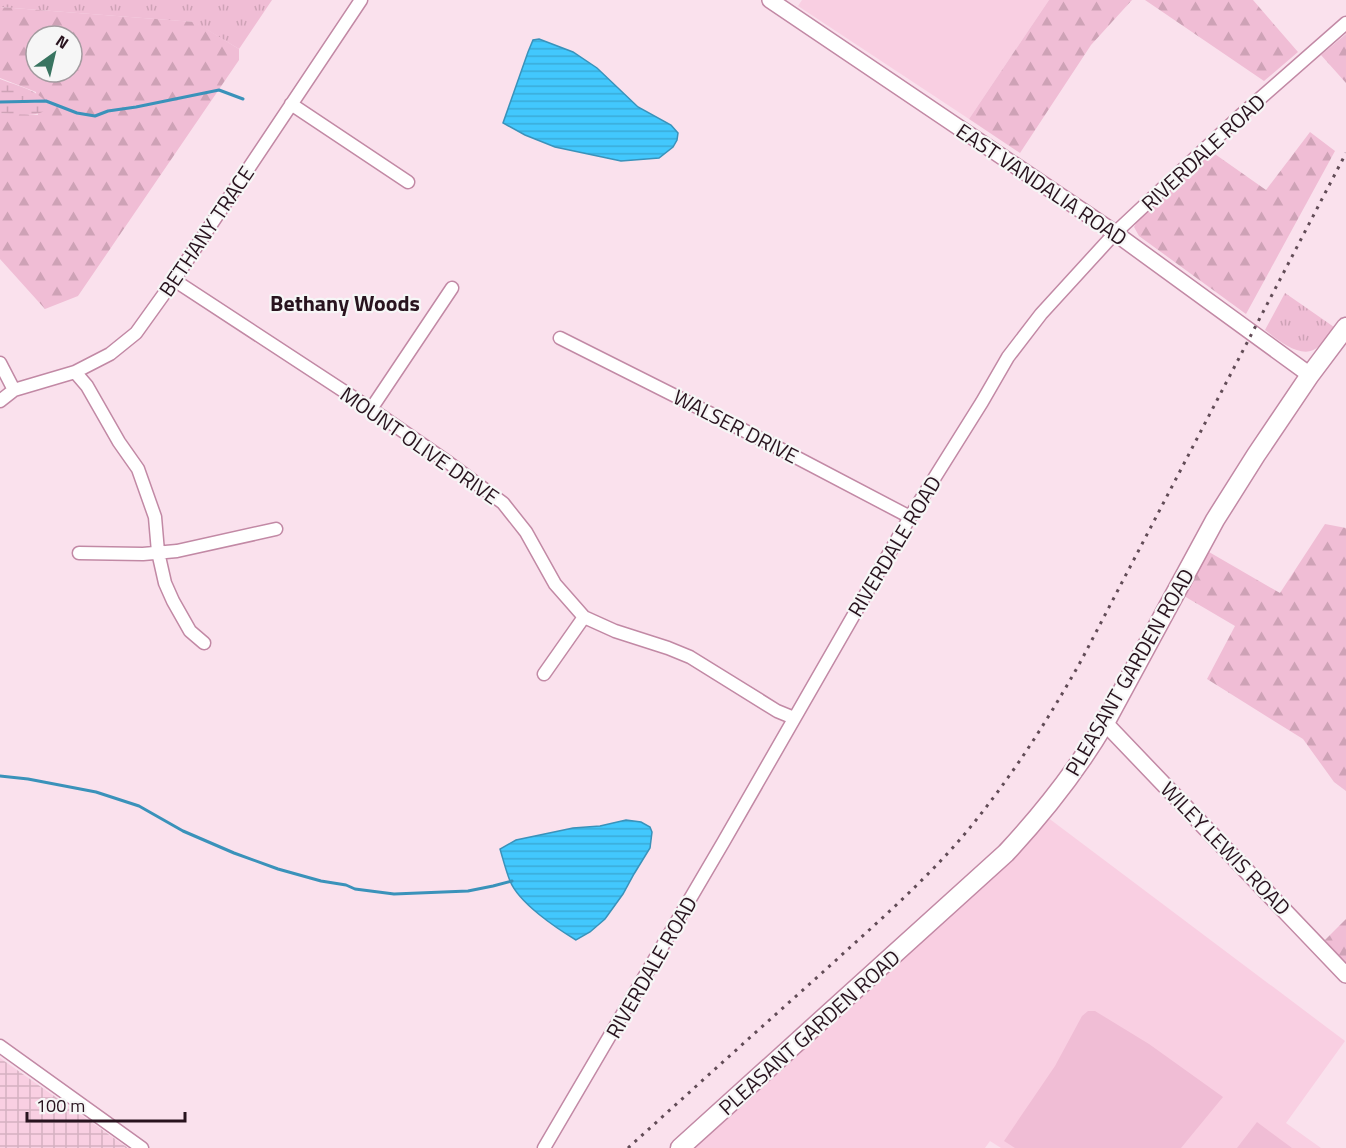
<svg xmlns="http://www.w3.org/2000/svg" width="1346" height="1148" font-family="'Titillium Web',sans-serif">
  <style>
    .built { fill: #f9cfe2 }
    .industrial { fill: url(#industrial-grid) }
    .grass { fill: url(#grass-tufts) }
    .forest { fill: url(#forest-firs); fill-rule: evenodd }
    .wetland { fill: url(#wetland-marsh) }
    .pitch { fill: #f0bdd5 }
    .water { fill: url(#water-rules); stroke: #3a92ba; stroke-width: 1.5 }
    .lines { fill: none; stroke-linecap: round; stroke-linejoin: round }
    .stream { stroke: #3a92ba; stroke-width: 3 }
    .minor-casing { stroke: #c289a5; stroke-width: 15 }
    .tertiary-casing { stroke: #c289a5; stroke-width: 18 }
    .secondary-casing { stroke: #c289a5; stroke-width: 21 }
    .minor { stroke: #fff; stroke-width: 12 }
    .tertiary { stroke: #fff; stroke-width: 15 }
    .secondary { stroke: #fff; stroke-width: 18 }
    .rail { stroke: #614b56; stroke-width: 3; stroke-dasharray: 3 6; stroke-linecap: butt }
    .labels { text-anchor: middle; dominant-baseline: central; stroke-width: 4.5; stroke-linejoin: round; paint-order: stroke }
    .street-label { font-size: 21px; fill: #28131e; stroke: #f6f6f6 }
    .neighbourhood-label { font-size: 22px; font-weight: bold; fill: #28131e; stroke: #f6f6f6 }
  </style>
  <defs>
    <pattern id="industrial-grid" width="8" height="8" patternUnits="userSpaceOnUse" patternTransform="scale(1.5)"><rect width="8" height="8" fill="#f9cfe2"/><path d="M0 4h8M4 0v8" fill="none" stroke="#d5b1c1"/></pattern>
    <pattern id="grass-tufts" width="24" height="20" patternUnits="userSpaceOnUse" patternTransform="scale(1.5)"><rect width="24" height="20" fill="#f0bdd5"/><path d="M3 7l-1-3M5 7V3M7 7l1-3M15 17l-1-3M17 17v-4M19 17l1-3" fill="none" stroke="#cea2b6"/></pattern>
    <pattern id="forest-firs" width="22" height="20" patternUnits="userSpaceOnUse" patternTransform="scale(1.5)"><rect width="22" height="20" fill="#f0bdd5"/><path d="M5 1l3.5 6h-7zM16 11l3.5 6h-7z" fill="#cea2b6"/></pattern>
    <pattern id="wetland-marsh" width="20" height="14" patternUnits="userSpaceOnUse" patternTransform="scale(1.5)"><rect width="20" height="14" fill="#f0bdd5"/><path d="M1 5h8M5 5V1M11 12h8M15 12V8" fill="none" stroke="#cea2b6"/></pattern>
    <pattern id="water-rules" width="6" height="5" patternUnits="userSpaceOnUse" patternTransform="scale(1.5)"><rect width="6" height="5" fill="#42c8fd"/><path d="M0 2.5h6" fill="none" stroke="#3aabd8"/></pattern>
  </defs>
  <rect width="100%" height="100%" fill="#fae1ed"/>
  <path class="built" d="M 802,0 L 1049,0 L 969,119 L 798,6 Z
    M 1047,817 L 1345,1041 L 1286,1123 L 1321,1148 L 1001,1148 L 990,1141 L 985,1148 L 688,1148 Z"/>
  <path class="industrial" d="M 0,1058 L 128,1148 L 0,1148 Z"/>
  <path class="grass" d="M 0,0 L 272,0 L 239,49 L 194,22 L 0,7 Z
    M 1285,293 L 1334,327 C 1329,333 1325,340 1319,346 C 1304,362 1278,340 1265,330 Z"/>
  <path class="forest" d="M 1049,0 L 1132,0 L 1091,45 L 1020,153 L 969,119 Z
    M 1145,0 L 1253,0 L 1298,52 L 1264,81 Z
    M 0,7 L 195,22 L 239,49 L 239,60 L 78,296 L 45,309 L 0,259 L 0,114 L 11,113 L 38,115 L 36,92 L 0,78 ZM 36,36 L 72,36 L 72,72 L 36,72 Z
    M 1346,34 L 1346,83 L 1321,55 Z
    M 1310,132 L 1335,151 L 1246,314 L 1139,236 L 1134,227 L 1139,217 L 1212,152 L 1266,190 Z
    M 1325,524 L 1346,528 L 1346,791 L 1334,782 L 1303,739 L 1207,679 L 1235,626 L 1184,596 L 1209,552 L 1280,593 Z
    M 1346,919 L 1346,962 L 1324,941 Z"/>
  <path class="wetland" d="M 0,79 C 17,86 38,89 49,106 C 41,120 15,112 0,114 Z"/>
  <path class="pitch" d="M 1088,1011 L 1095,1011 L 1149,1044 L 1223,1097 L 1181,1148 L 1015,1148 L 1004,1141 L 1055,1066 L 1082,1016 Z
    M 1257,1122 L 1292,1148 L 1237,1148 Z"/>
  <path class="water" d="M 539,39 L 573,52 L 597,68 L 638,107 L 671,125 L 678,133 L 677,140 L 673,147 L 659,158 L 621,161 L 555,147 L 525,135 L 503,123 L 528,52 L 533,40 Z
    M 626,820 L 641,822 L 650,827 L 652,832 L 650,848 L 634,874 L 623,894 L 605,919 L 590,932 L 576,940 C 556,928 519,903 510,881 C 506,871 503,859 500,849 L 516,840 L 573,828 L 600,826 Z"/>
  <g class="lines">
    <path class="stream" d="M 0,102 L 46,101 L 77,113 L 95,116 L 108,111 L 136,107 L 219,90 L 243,99
      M 0,776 L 28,779 L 96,792 L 139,806 L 183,831 L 234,853 L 278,869 L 321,881 L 346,885 L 355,889 L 394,894 L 468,891 L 493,886 L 512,881"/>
    <defs>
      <path id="minor" d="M 291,104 L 408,182
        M 174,280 L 371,409 L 449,463 L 503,503 L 526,532 L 555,584 L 584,617 L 615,631 L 668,648 L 690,657 L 777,711 L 794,718
        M 560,338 L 769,443 L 910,517
        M 0,363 L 14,390
        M 75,372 L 87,386 L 119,442 L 138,469 L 155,517 L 158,552 L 165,583 L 173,601 L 190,631 L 204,643
        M 0,401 L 14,390 L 75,372 L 110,354 L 136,333 L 174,280 L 361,0
        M 371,409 L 452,288
        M 79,553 L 143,554 L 177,551 L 276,529
        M 544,674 L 584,617
        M 0,1046 L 142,1148
        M 544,1148 L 724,841 L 910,517 L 982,402 L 1008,357 L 1041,314 L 1115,233 L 1240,116 L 1346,23"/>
      <path id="tertiary" d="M 770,0 L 1115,233 L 1310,375
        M 1105,723 L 1346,975"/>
      <path id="secondary" d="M 680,1148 L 1006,853 C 1045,811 1076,772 1105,723 L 1215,520 L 1256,455 L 1310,375 L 1346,327"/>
    </defs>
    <use href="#minor" class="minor-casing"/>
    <use href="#tertiary" class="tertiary-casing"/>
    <use href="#secondary" class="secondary-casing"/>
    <use href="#minor" class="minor"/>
    <use href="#tertiary" class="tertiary"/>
    <use href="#secondary" class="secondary"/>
    <path class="rail" d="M 628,1148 C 693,1089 758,1030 823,972 C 871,928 921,885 963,836 C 1009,781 1047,722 1082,659 L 1346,153"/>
  </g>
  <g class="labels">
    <g class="street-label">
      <text transform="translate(1203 152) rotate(-43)">RIVERDALE ROAD</text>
      <text transform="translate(1042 184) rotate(34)">EAST VANDALIA ROAD</text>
      <text transform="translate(206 231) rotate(-56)">BETHANY TRACE</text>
      <text transform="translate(736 426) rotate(27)">WALSER DRIVE</text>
      <text transform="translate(420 445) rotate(35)">MOUNT OLIVE DRIVE</text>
      <text transform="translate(894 546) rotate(-59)">RIVERDALE ROAD</text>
      <text transform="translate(1129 672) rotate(-60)">PLEASANT GARDEN ROAD</text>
      <text transform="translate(1226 848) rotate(46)">WILEY LEWIS ROAD</text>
      <text transform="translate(651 967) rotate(-60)">RIVERDALE ROAD</text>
      <text transform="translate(809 1032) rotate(-42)">PLEASANT GARDEN ROAD</text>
    </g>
    <g class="neighbourhood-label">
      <text x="345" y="303">Bethany Woods</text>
    </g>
  </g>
  <g transform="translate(54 54) rotate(34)"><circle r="28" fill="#f6f6f6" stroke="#a49ba0" stroke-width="1.5"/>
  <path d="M0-4.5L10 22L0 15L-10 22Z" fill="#387460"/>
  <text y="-9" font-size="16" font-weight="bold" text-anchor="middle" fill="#28131e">N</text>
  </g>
  <path d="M27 1112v9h158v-9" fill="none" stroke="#28131e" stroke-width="3"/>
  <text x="36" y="1112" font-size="18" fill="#28131e" stroke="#f6f6f6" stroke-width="4.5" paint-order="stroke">100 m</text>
</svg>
